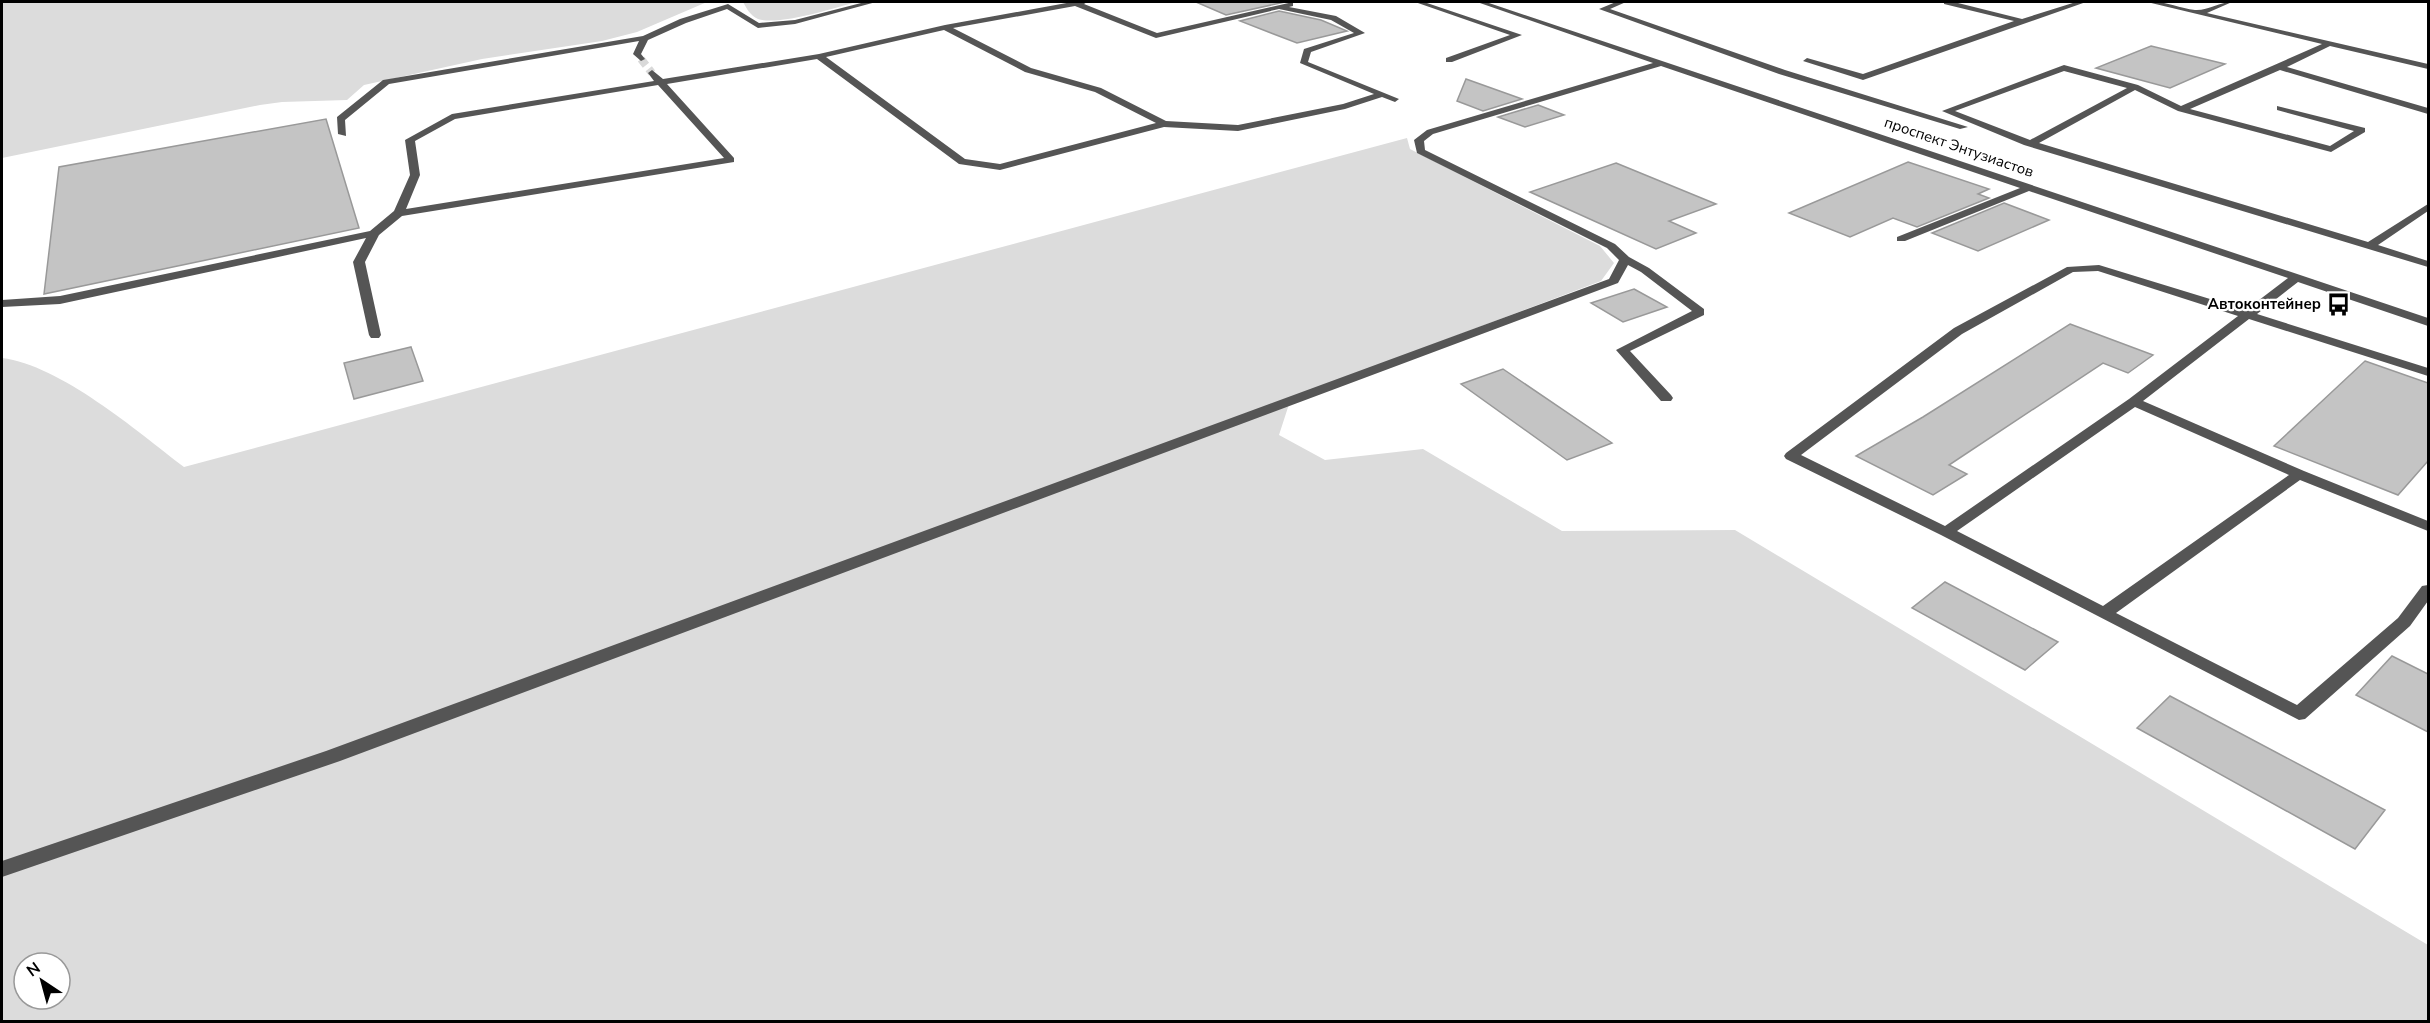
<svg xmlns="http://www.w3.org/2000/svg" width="2430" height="1023" font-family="'Nunito Sans',sans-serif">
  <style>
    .green { fill: #dcdcdc; fill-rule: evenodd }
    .building { fill: #c4c4c4; stroke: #999; stroke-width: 1.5 }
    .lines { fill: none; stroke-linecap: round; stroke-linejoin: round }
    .minor-tunnel { stroke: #d9d9d9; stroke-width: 8; stroke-dasharray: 8 4.5; stroke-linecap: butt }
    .minor { fill: #555; fill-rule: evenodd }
    .labels { text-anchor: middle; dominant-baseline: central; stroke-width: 4.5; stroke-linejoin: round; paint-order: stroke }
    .far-street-label { font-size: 15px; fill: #000; stroke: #fff }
    .far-poi-label { font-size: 15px; font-weight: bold; fill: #000; stroke: #fff; text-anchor: end }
  </style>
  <rect width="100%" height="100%" fill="#fff"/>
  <path class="green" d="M 2,2 L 707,2 L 637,32 L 602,41 L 482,59 L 364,85 L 347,100 L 282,102 L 260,105 L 2,158 Z
    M 743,2 L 856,2 C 835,8 778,26 758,19 C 750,15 747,9 743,2 Z
    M 1407,138 L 1410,149 L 1600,246 L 1614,263 L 1601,281 L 1291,398 L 1279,435 L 1325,460 L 1423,449 L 1562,531 L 1735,530 L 2428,945 L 2428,1022 L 2,1022 L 2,358 C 60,365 137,431 184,467 ZM 24,963 L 60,963 L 60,999 L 24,999 Z"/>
  <path class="building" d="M 1196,2 L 1285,2 L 1226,15 Z
    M 1279,11 L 1321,20 L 1347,31 L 1297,43 L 1240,21 Z
    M 2151,46 L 2225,64 L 2170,88 L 2096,68 Z
    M 1466,79 L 1522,99 L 1483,111 L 1457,101 Z
    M 1538,105 L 1564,115 L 1525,127 L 1498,117 Z
    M 326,119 L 359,228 L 44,294 L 59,167 Z
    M 1908,162 L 1989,189 L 1978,194 L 1989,198 L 1917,227 L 1893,218 L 1850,237 L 1789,213 Z
    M 1616,163 L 1716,204 L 1669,221 L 1696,233 L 1656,249 L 1530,192 Z
    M 2004,203 L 2049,220 L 1978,251 L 1932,233 Z
    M 1634,289 L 1667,307 L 1623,322 L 1591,303 Z
    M 2070,324 L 2153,355 L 2128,373 L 2103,363 L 1949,465 L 1967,474 L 1933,495 L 1856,456 L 1923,417 Z
    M 411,347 L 423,381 L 354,399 L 344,363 Z
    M 2365,361 L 2428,383 L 2428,461 L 2398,495 L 2274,446 Z
    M 1503,369 L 1612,443 L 1567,460 L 1461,384 Z
    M 1945,582 L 2058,642 L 2025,670 L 1912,608 Z
    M 2392,656 L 2428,674 L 2428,732 L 2356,695 Z
    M 2170,696 L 2385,810 L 2355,849 L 2137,728 Z"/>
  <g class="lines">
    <path class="minor-tunnel" d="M 641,59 L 652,73"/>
    <path class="minor" d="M 865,2 L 876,2 L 795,24 L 758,28 L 727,9 L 686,23 L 648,40 L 641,54 L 645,59 L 641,61 L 633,54 L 639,41 L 389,84 L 345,120 L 346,136 L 338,134 L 337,117 L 383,80 L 643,36 L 680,19 L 728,4 L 759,23 L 795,20 Z
      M 1072,2 L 1087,2 L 1084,4 L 1157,33 L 1293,2 L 1293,6 L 1289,7 L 1336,16 L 1365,33 L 1311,52 L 1308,62 L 1399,99 L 1395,102 L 1382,97 L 1345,109 L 1238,131 L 1164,127 L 1000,170 L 959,164 L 817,59 L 667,84 L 734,158 L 734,162 L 402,216 L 379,235 L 365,262 L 381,335 L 379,338 L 371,338 L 369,335 L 353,262 L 366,238 L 60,304 L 2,307 L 2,300 L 60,296 L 370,231 L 394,211 L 410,175 L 405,140 L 452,114 L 654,81 L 648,73 L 652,70 L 663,79 L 819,54 L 945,25 ZM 1075,6 L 1156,38 L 1279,9 L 1331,20 L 1354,33 L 1304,49 L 1300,63 L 1374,94 L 1343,104 L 1238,125 L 1166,121 L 1101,88 L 1031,68 L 953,28 ZM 944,30 L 1025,72 L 1095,92 L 1156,123 L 1000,164 L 965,159 L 826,57 ZM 658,85 L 724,158 L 406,209 L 420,175 L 415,141 L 455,119 Z
      M 1415,2 L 1424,2 L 1522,35 L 1452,62 L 1446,62 L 1446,58 L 1510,35 Z
      M 1477,2 L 1486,2 L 2428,318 L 2428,326 L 2298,282 L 2257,314 L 2428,368 L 2428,376 L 2249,319 L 2143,401 L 2304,471 L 2428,521 L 2428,531 L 2300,480 L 2116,613 L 2297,705 L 2398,618 L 2422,586 L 2428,585 L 2428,601 L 2410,626 L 2305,719 L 2299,720 L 1941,535 L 1786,459 L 1784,456 L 1786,453 L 1954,328 L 2067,267 L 2099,265 L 2246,310 L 2288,278 L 2029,191 L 1905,241 L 1897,241 L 1897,237 L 2020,188 L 1661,66 L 1433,134 L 1424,141 L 1425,150 L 1615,244 L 1629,257 L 1649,268 L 1704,309 L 1704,315 L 1630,351 L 1671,395 L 1673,398 L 1671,401 L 1661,401 L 1616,350 L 1692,311 L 1641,272 L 1628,265 L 1618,283 L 340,761 L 2,877 L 2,861 L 326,751 L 1609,279 L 1619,260 L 1607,248 L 1417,153 L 1414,140 L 1427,130 L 1653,63 ZM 2098,271 L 2238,316 L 2129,399 L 1945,526 L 1801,455 L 1962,334 L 2073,272 ZM 2135,407 L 2289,475 L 2103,606 L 1957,531 Z
      M 1616,2 L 1626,2 L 1610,9 L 1785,70 L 1968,127 L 1960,129 L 1779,74 L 1599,9 Z
      M 1944,2 L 1954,2 L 2022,19 L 2076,2 L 2086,2 L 1863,80 L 1803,61 L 1807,58 L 1863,74 L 2014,21 L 1944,4 Z
      M 2147,2 C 2163,0 2179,8 2195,10 C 2207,11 2220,2 2232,2 L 2207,13 L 2428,64 L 2428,69 L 2330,46 L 2287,67 L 2428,108 L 2428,114 L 2280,70 L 2190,109 L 2330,146 L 2354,131 L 2277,110 L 2277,106 L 2365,128 L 2365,132 L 2331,152 L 2178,111 L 2135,90 L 2039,143 L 2368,242 L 2428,204 L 2428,211 L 2378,245 L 2428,261 L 2428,267 L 2024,145 L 1942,111 L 2064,65 L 2138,85 L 2181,106 L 2322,44 ZM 2064,71 L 2127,88 L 2030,140 L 1955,111 Z"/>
  </g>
  <defs>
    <symbol id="bus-bare" viewBox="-9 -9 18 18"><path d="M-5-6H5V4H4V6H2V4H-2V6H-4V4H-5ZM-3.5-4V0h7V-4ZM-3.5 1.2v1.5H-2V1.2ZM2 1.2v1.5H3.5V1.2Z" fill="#000" stroke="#fff" stroke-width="2.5" paint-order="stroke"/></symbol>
  </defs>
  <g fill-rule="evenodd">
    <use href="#bus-bare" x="2322" y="288" width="33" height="33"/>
  </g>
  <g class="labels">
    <g class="far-street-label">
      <text transform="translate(1959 147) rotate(19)">проспект Энтузиастов</text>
    </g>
    <g class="far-poi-label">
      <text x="2321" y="304">Автоконтейнер</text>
    </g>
  </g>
  <rect width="2430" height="1023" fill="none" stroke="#000000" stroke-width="6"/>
  <g transform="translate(42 981) rotate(324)"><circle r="28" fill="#ffffff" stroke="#999999" stroke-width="1.5"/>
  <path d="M0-4.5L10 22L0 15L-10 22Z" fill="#000000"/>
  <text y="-9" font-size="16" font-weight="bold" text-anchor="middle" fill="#000000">N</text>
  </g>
</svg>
